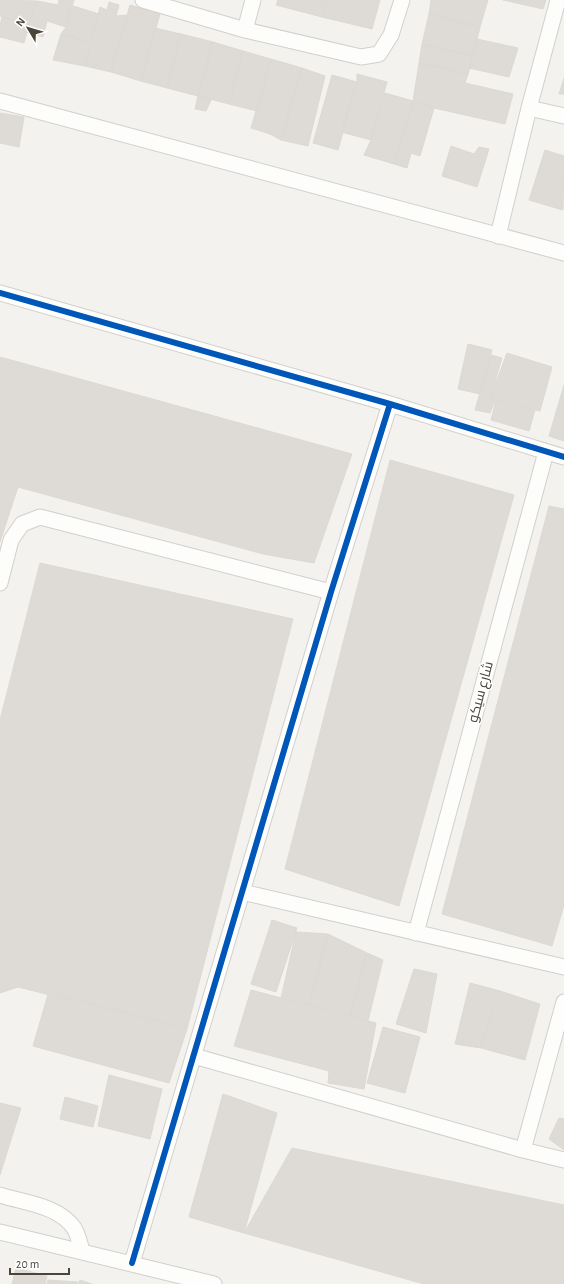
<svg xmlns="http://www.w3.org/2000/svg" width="564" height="1284" font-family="'Alegreya Sans',Cairo,sans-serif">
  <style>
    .building { fill: #dedbd6; stroke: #dcd9d4 }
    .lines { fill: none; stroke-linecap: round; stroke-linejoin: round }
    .minor-casing { stroke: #d2d0cb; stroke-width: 17 }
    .minor { stroke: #fdfdfc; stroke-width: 15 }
    .cycleway-casing { stroke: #fff; stroke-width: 8 }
    .cycleway { stroke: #0057b8; stroke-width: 6 }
    .labels { text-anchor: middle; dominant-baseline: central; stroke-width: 3; stroke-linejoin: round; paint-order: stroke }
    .street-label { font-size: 14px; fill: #4b4439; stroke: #fff }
  </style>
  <rect width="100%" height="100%" fill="#f4f2ee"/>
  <path class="building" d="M 0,0 L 37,1 L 29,24 L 0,16 Z
    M 59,0 L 74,0 L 66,27 L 47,21 L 43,37 L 25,32 L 37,1 L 58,5 Z
    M 278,0 L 327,0 L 322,17 L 276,5 Z
    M 327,0 L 380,0 L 372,29 L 322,17 Z
    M 431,0 L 488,0 L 480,27 L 429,14 Z
    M 503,0 L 546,0 L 543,9 Z
    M 109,2 L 119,5 L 116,16 L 127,15 L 111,72 L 85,66 L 100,7 L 107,10 Z
    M 70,5 L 99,14 L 90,42 L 61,34 L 66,27 Z
    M 130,5 L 160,14 L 141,81 L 111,72 Z
    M 429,14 L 480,27 L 473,56 L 422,44 Z
    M 2,17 L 29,24 L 24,43 L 0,37 L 0,25 Z
    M 155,28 L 181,34 L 167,88 L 141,81 Z
    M 61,34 L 90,42 L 85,66 L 53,60 Z
    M 181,34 L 213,42 L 198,96 L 167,88 Z
    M 477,39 L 518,48 L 509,77 L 469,68 Z
    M 213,42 L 243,51 L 229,104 L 198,96 Z
    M 422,44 L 473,56 L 468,74 L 419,63 Z
    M 243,51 L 271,59 L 257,111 L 229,104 Z
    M 271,59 L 302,68 L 281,140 L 270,134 L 251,128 Z
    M 419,63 L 468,74 L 465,83 L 513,94 L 505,124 L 434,108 L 413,101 Z
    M 302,68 L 325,76 L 308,146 L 281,140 Z
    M 357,74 L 387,82 L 371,140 L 341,132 L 357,82 Z
    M 332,75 L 357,82 L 338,150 L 313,143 Z
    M 564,78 L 564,94 L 559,94 Z
    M 385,93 L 413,101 L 394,164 L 364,155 L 371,140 Z
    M 198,96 L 211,100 L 206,111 L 195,109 Z
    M 413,101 L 434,108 L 420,156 L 411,153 L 407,168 L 394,164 Z
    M 0,113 L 24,117 L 19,147 L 0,143 Z
    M 451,146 L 474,154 L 479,147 L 489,149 L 477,187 L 442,176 Z
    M 545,150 L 564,156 L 563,210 L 529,200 Z
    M 468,344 L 492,350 L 480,394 L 458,389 Z
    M 507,353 L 552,367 L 540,411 L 490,398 Z
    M 491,355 L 502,358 L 490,398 L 495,400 L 490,413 L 475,410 Z
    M 0,357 L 352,454 L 314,563 L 263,554 L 18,487 L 0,542 Z
    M 564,385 L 564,441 L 549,436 Z
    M 496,400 L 535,410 L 529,431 L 491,420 Z
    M 390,460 L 514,495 L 399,906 L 285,869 Z
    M 549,506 L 564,509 L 564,905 L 552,946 L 442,914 Z
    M 40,563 L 293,619 L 187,1029 L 18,987 L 0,993 L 0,720 Z
    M 272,920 L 297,928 L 276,992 L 251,984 Z
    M 296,932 L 328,934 L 309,1005 L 281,998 Z
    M 328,934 L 367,953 L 350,1016 L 309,1005 Z
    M 367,953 L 383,960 L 368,1021 L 350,1016 Z
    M 414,969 L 437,974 L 426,1033 L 396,1024 Z
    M 470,983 L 500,991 L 481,1048 L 455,1044 Z
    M 251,990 L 376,1023 L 364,1089 L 328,1083 L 329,1071 L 234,1046 Z
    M 49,991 L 187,1029 L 169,1083 L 33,1046 Z
    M 500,991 L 540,1004 L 525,1060 L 481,1048 Z
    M 383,1027 L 420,1037 L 405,1093 L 367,1083 Z
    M 109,1075 L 162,1089 L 150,1139 L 98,1126 Z
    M 223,1094 L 277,1113 L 244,1233 L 189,1217 Z
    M 65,1097 L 98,1106 L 93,1127 L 60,1119 Z
    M 0,1103 L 21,1108 L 0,1175 Z
    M 559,1118 L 564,1119 L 564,1150 L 549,1139 Z
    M 292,1148 L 564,1205 L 564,1284 L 424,1284 L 244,1233 Z
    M 16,1268 L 47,1276 L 45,1284 L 12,1284 Z
    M 48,1280 L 78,1282 L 78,1284 L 47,1284 Z
    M 80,1280 L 92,1284 L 79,1284 Z"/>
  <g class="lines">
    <defs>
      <path id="minor" d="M 143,0 L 245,30 L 361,57 L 379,54 L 391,35 L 402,0
        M 245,30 L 253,0
        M 0,101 L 564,253
        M 529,108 L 564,116
        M 498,236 L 529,108 L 558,0
        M 0,293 L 390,404 L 564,457
        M 0,583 L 11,540 L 22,524 L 40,517 L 331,592
        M 242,892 L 564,967
        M 416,933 L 546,452
        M 194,1056 L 523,1150 L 564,1160
        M 523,1150 L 564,1002
        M 0,1195 C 24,1203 58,1205 74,1228 C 78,1234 80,1244 82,1251
        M 0,1232 L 214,1284
        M 132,1263 L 331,592 L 390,404"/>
    </defs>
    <use href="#minor" class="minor-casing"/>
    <use href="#minor" class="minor"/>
    <defs>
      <path id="cycleway" d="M 0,293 L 390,404 L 564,457
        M 132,1263 L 331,592 L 390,404"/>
    </defs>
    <use href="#cycleway" class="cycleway-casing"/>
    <use href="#cycleway" class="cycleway"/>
  </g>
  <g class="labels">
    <g class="street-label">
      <text transform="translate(481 692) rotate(-75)">شارع سيكو</text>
    </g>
  </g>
  <g transform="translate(28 28) rotate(308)" stroke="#ffffff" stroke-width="3" paint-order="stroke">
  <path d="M0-3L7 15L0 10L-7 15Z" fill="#4b4439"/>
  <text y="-6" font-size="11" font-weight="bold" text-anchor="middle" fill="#4b4439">N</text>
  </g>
  <path d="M10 1268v6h59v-6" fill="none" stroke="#4b4439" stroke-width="2"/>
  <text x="16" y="1268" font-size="12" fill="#4b4439" stroke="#ffffff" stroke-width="3" paint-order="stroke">20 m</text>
</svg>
